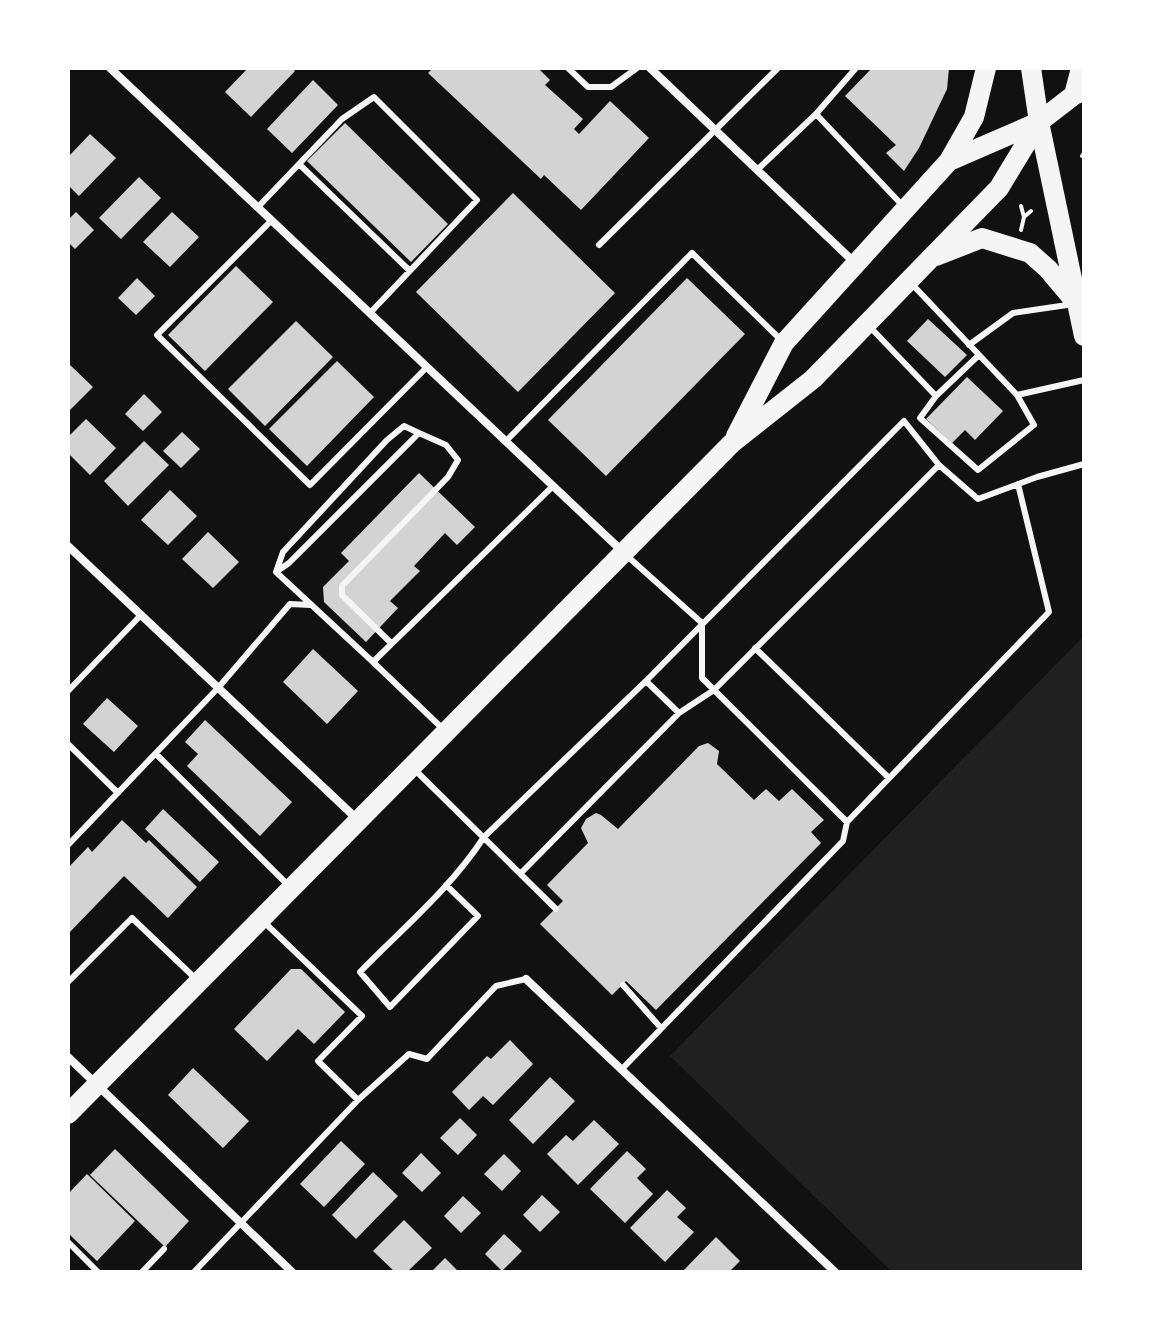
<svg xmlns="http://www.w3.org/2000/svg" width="1152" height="1340" font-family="'Alegreya Sans',sans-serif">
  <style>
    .green { fill: #202020 }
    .building { fill: #d3d3d3 }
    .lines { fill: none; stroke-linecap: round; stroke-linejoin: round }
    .path { stroke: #f5f5f5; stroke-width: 4 }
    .service { stroke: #f5f5f5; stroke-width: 6 }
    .minor { stroke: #f5f5f5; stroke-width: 8 }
    .primary { stroke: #f5f5f5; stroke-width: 20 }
  </style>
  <rect width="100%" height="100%" fill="#111"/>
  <path class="green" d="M 1084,636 L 1084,1272 L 892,1272 L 670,1056 Z"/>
  <path class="building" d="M 248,68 L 292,68 L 295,71 L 251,117 L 225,92 Z
    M 433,68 L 538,68 L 550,80 L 545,85 L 583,119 L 574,129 L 579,134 L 610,101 L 649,138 L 581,210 L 544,175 L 541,179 L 428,73 Z
    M 872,68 L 949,68 L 947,89 L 919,148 L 904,171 L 886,153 L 896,145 L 845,96 Z
    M 313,80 L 338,105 L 292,153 L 267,129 Z
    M 345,123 L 448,224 L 411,262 L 307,161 Z
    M 90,134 L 116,158 L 79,196 L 68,185 L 68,157 Z
    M 139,177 L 161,198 L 121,239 L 99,218 Z
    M 513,193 L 615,293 L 518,392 L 416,292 Z
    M 76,212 L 94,230 L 75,249 L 68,242 L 68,220 Z
    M 172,212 L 199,237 L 170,267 L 143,242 Z
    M 236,266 L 273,302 L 205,371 L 168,335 Z
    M 137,278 L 155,296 L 136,315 L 118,298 Z
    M 687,278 L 745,334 L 606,476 L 548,420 Z
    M 928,319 L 967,355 L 945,377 L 907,341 Z
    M 296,321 L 333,357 L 265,426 L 228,389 Z
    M 337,361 L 374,397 L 307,466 L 269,429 Z
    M 68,363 L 93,387 L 68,412 Z
    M 967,377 L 1003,411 L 975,440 L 965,430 L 952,443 L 926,419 Z
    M 144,394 L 162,412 L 143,431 L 125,414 Z
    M 86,419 L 116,448 L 90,475 L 68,453 L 68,437 Z
    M 182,432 L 200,449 L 181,468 L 163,451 Z
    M 144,441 L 169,465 L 128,506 L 104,481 Z
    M 419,473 L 475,527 L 457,545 L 445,533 L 414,566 L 420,571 L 390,601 L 398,608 L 366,642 L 324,602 L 323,587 L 349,561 L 341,553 Z
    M 170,490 L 197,516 L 168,545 L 141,520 Z
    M 208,532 L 239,562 L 213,588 L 182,559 Z
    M 313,649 L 358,691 L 327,724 L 283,682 Z
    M 107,698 L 138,726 L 114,752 L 83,724 Z
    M 205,720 L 292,802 L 260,836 L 187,766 L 198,754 L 185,742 Z
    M 708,743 L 719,751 L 717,764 L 754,800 L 766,789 L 779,801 L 792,789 L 824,820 L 811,832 L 821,843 L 656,1010 L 626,981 L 612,995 L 540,924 L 563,901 L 547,885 L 588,843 L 581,828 L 586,819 L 596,813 L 601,815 L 618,829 L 699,746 Z
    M 163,809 L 219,862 L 200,882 L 145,829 Z
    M 122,820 L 146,843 L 149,840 L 197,887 L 168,918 L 124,876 L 68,934 L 68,868 L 88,847 L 92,852 Z
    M 291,969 L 301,969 L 345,1012 L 314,1044 L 298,1029 L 267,1061 L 234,1029 Z
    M 510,1040 L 533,1064 L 493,1105 L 483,1096 L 469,1110 L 452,1092 L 487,1056 L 491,1059 Z
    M 193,1068 L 249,1121 L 223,1148 L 168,1095 Z
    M 550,1077 L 575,1101 L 533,1144 L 509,1120 Z
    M 460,1118 L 477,1135 L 458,1155 L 440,1138 Z
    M 594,1120 L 619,1144 L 578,1185 L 547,1154 L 566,1135 L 573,1141 Z
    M 341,1141 L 365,1164 L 324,1207 L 300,1184 Z
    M 115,1149 L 189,1221 L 165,1247 L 90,1175 Z
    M 627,1151 L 646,1169 L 637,1178 L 653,1194 L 625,1223 L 590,1189 Z
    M 421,1153 L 441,1173 L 422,1192 L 402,1173 Z
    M 504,1154 L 521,1171 L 502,1191 L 484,1174 Z
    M 373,1172 L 398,1196 L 356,1239 L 332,1215 Z
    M 87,1174 L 135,1221 L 97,1261 L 68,1233 L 68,1194 Z
    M 667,1190 L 686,1208 L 677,1217 L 694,1232 L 665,1262 L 630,1228 Z
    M 542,1195 L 560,1212 L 540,1232 L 523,1215 Z
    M 463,1196 L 481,1213 L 461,1233 L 444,1216 Z
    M 404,1220 L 432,1248 L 407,1272 L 395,1272 L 373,1251 Z
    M 504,1234 L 522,1251 L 502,1271 L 485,1254 Z
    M 716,1237 L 740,1261 L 729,1272 L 682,1272 Z
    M 445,1258 L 459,1272 L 431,1272 Z"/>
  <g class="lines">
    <path class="path" d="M 1082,156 L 1084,153
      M 1024,217 L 1031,211
      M 1021,230 L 1024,217 L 1021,206"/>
    <path class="service" d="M 568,68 L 588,87 L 611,87 L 637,68
      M 816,114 L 856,68
      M 299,164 L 410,271
      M 757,170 L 816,114 L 903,206
      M 258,207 L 342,119 L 374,97 L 477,200 L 370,313
      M 272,220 L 157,335 L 310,485 L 427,367
      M 599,245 L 778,68
      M 910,282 L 1017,395 L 1084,380
      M 869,326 L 936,396 L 979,355
      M 969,345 L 1013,313 L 1074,304
      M 936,396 L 920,418 L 978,470 L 1034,425 L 1017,395
      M 506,441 L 692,253 L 781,340
      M 626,555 L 702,623 L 702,678 L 847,822 L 1049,612 L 1018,484
      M 276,572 L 283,552 L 387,440 L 404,426 L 419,433
      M 755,648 L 889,778
      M 373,662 L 276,572 L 289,563 L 419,433 L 446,445 L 458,460 L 448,477 L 342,586 L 342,595 L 391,643
      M 646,681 L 904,421 L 939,465
      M 68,691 L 141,615
      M 443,729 L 373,662 L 553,486
      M 68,744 L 118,793
      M 156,754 L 288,885
      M 413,768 L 556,909
      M 68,845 L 218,688 L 290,604 L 310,605
      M 521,873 L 679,713 L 714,690 L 939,465 L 978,499 L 1037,477 L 1084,464
      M 446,885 L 478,916 L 390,1007 L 360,972 C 402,929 451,888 484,837 L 646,681 L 679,713
      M 263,921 L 362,1016 L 318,1061 L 358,1100
      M 68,982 L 132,918 L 196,979
      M 623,985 L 661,1028
      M 622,1069 L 843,841 L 847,822
      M 68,1242 L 98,1272
      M 142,1272 L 164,1249
      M 194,1272 L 358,1100 L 409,1054 L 427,1059 L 496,986 L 526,979"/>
    <path class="minor" d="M 110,68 L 622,551
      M 650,68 L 855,263
      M 68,546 L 357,819
      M 526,979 L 835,1272
      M 68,1057 L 292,1272"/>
    <path class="primary" d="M 1031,68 L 1039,122 L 1084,336
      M 1074,95 L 1081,68
      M 949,161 L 974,117 L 986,68
      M 936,256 L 982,238 L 1030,253 L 1048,269 L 1074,300
      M 736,436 L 784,343 L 949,161 L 1039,122 L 1074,95 L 1084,91
      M 68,1114 L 732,443 L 813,379 L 999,188 L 1039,122"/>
  </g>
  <rect width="1152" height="1340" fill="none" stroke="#ffffff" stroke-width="140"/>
</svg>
